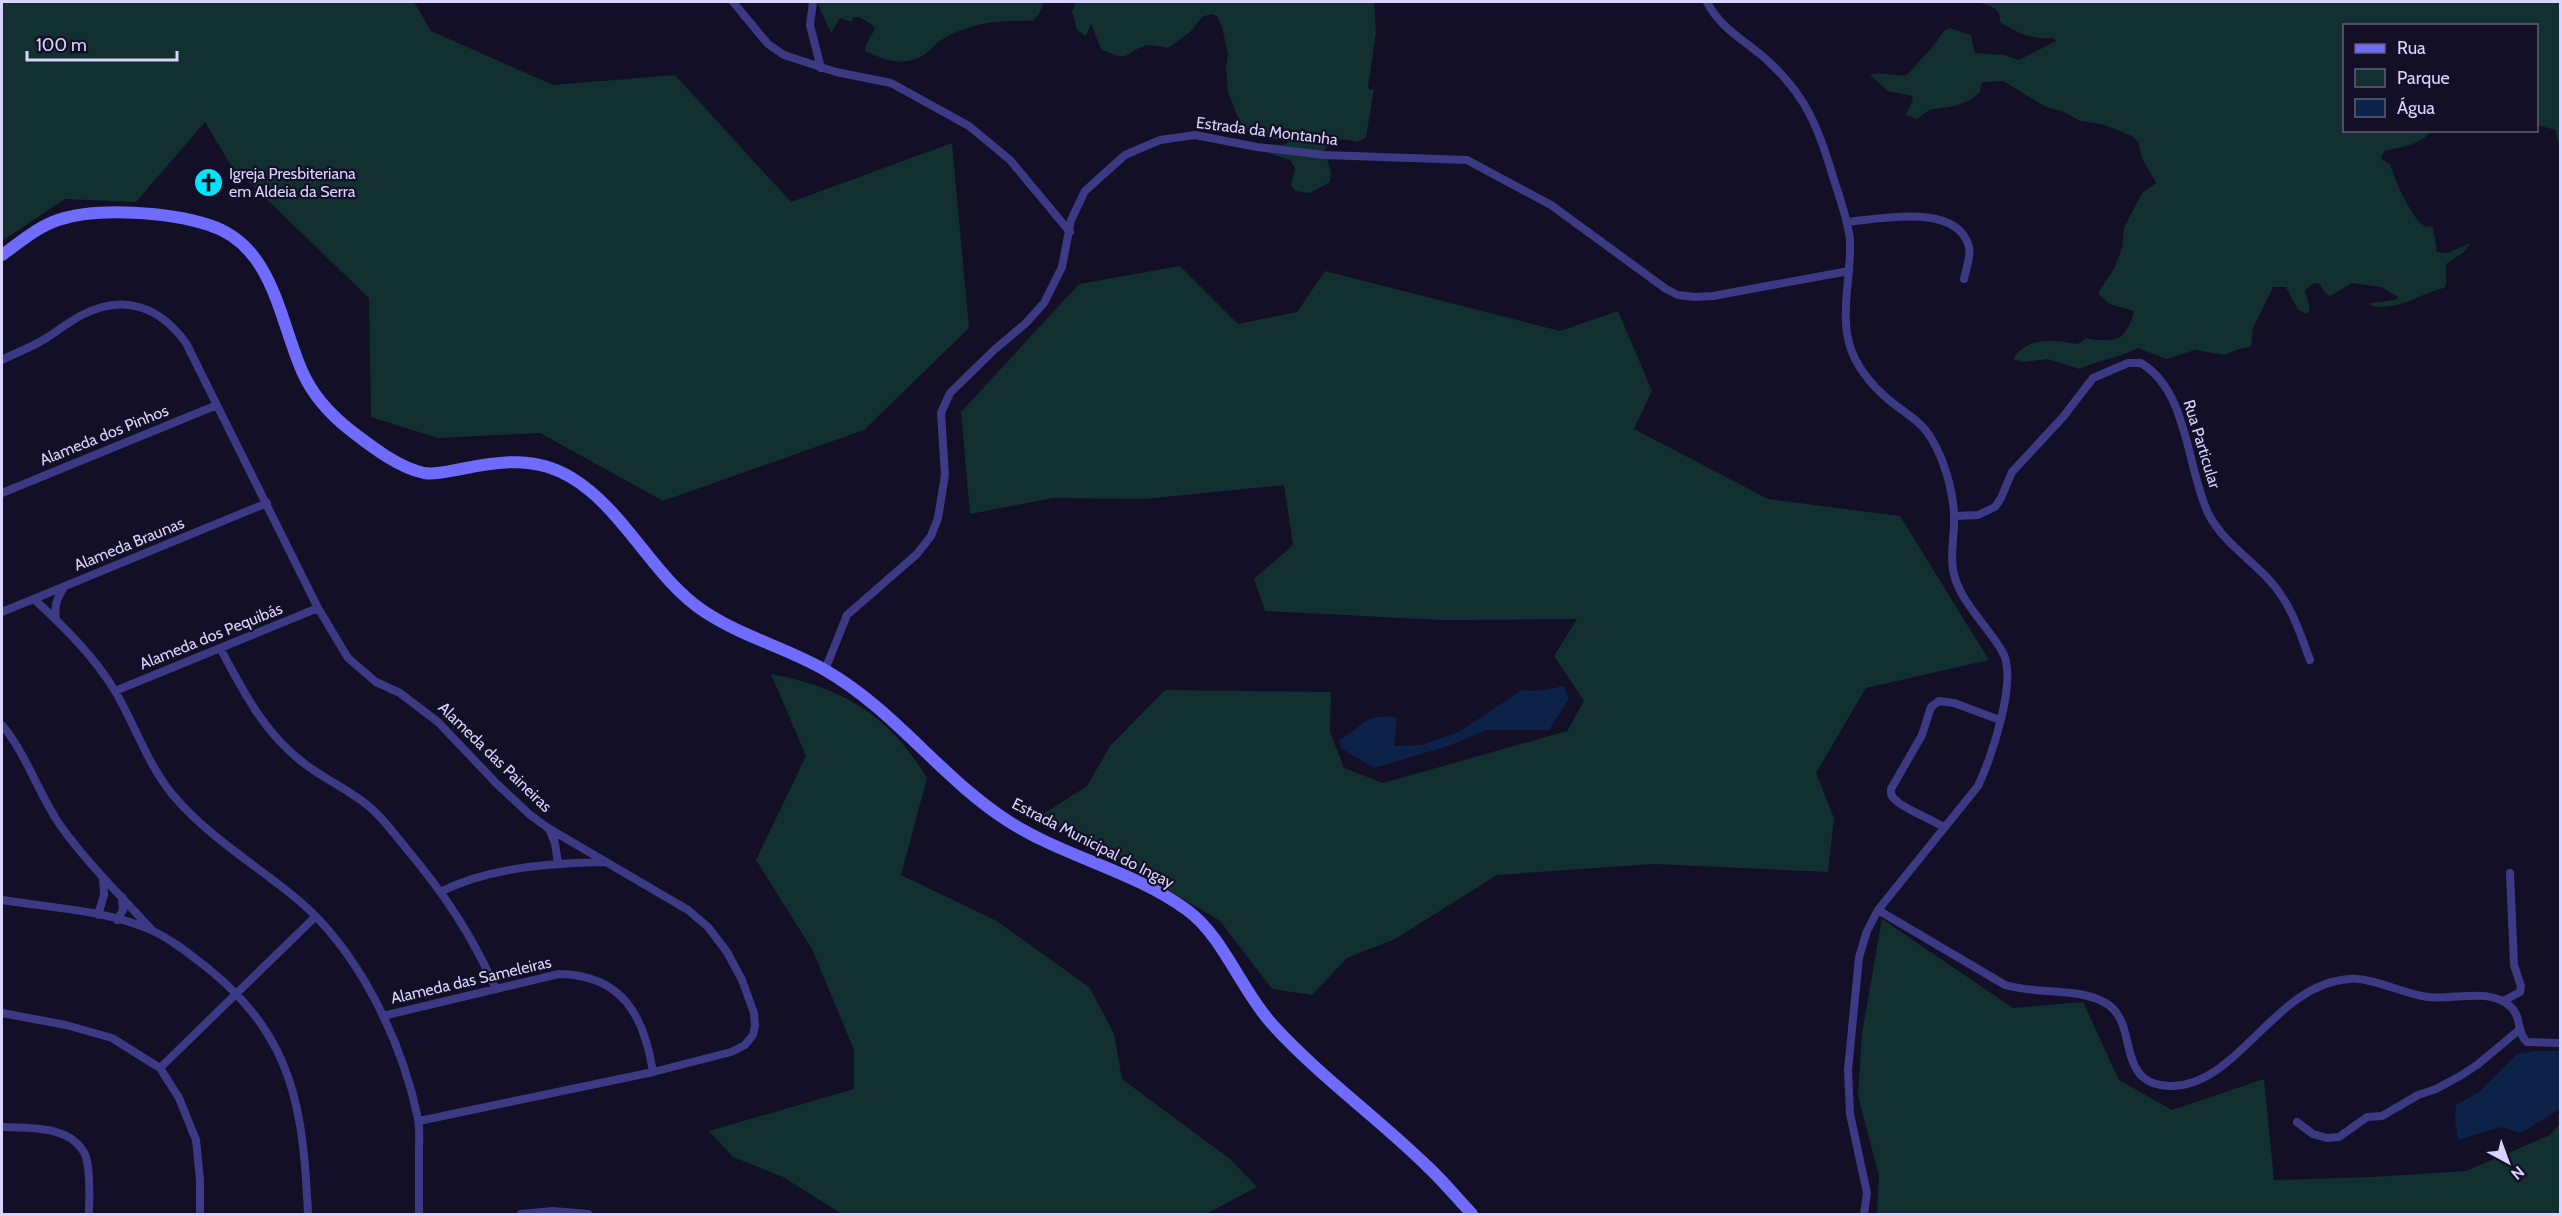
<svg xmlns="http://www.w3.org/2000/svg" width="2562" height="1216" font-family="Cabin,sans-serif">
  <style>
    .green { fill: #12302f }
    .water { fill: #0c2248 }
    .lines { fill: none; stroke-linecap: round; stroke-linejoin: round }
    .street { stroke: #3d3a85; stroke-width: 8 }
    .secondary { stroke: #6f6bff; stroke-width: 12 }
    .labels { text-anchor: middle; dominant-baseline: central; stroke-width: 4.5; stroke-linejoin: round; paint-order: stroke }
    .street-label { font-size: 16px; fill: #d9d4ff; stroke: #130f26 }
    .poi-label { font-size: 16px; fill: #d9d4ff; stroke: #130f26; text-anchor: start }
  </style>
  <rect width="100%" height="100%" fill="#130f26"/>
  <path class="green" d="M 2,2 L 414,2 L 431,31 L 553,85 L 675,75 L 791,202 L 952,143 L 969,328 L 864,430 L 663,501 L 540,433 L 438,438 L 371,417 L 369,298 L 230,164 L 205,122 L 136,202 L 65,199 L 2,241 Z
    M 817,2 L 1044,2 L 1039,14 L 1033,21 C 1002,20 971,22 943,39 C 935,43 930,52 922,56 C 902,67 884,60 865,51 L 865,46 L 875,29 L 871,24 L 859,17 L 854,17 L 851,22 L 840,18 L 831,33 Z
    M 1076,2 L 1374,2 L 1376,32 L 1368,87 L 1370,90 L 1374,89 L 1366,137 L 1358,142 C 1345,139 1333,136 1325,150 L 1331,173 L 1330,182 L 1310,193 L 1295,191 L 1291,185 L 1295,168 L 1290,160 L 1234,142 L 1282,145 L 1289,142 L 1252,135 L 1240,123 L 1228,92 L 1226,66 L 1228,54 L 1222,27 L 1217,16 L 1211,14 L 1202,17 L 1190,32 L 1168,48 C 1161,47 1151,44 1144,46 C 1120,55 1130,63 1101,49 L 1091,24 L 1086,36 L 1077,30 L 1072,12 Z
    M 1977,2 L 2560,2 L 2560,148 L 2555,130 L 2537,125 L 2536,26 L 2344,26 L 2344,130 L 2430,131 C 2423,145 2399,147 2385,151 L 2381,157 L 2382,160 L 2390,164 C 2393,176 2413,222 2425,226 C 2428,227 2431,226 2433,227 L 2437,252 L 2448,253 L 2470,243 L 2464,252 L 2446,264 L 2446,285 L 2444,288 C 2419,294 2398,311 2372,306 L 2370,303 L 2395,300 L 2398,297 L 2381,287 L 2352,283 L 2330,296 L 2325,293 L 2320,284 L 2314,283 L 2305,290 L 2310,310 L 2307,314 L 2298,310 L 2286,287 L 2273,287 L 2253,328 L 2251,347 L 2239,349 L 2225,355 L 2195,350 L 2166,359 L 2138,348 C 2119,358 2099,360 2080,369 L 2047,359 L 2023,362 L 2013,359 C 2030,335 2052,340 2078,344 L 2086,338 C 2115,343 2126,342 2134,311 L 2109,304 L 2098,293 L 2114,269 L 2122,248 L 2124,228 L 2142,193 L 2156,183 L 2142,158 L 2138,142 L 2132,136 L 2102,124 L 2080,121 L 2064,112 L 2046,107 L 2003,81 L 1982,82 L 1980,92 L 1970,100 L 1955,106 L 1929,110 L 1917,119 L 1906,115 L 1913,99 L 1912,96 L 1888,91 L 1870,75 C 1882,71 1894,77 1907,75 L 1934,45 L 1944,31 L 1949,28 L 1971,35 L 1975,53 L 2004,55 L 2019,60 L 2056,41 L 2054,38 C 2033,40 2017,33 2000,22 C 2001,7 1990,6 1977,2 Z
    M 1180,266 L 1238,324 L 1297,312 L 1325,271 L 1560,331 L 1618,311 L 1652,391 L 1634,429 L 1768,499 L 1900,516 L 1989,660 L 1866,688 L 1816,773 L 1834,818 L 1828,872 L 1653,864 L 1497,875 L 1395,939 L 1347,958 L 1312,995 L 1272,989 L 1220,921 L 1140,873 L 1037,818 L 1087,786 L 1110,746 L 1165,690 L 1331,692 L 1330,732 L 1344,768 L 1383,783 L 1567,731 L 1584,701 L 1554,656 L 1577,619 L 1441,620 L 1265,611 L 1254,579 L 1293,545 L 1284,485 L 1144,499 L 1053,498 L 970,514 L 961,412 L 1079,284 Z
    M 771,674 C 843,688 888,714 927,778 L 901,875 L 997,921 L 1090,988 L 1114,1034 L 1122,1079 L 1230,1159 L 1257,1187 L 1208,1213 L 1209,1214 L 842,1214 L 783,1177 L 733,1157 L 709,1131 L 854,1089 L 854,1050 L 812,949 L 756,860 L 806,756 Z
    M 1882,919 L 2013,1008 L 2083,1002 L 2119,1080 L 2172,1110 L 2264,1079 L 2274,1180 L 2372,1177 L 2466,1171 L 2550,1135 L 2560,1124 L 2560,1214 L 1877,1214 L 1879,1176 L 1858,1096 L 1862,1033 Z"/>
  <path class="water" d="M 1564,686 L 1569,699 L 1549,730 L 1487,730 L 1448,746 L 1374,768 L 1342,749 L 1339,740 C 1367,725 1361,714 1397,717 L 1394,746 L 1421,745 L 1459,732 L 1522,690 L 1538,691 Z
    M 2534,1051 L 2560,1051 L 2560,1109 L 2521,1133 L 2501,1127 L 2458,1140 L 2455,1120 L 2456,1105 L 2479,1092 L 2517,1054 Z"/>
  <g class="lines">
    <path class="street" d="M 733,2 L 768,44 L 784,55 L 836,72 L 891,83 L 969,126 L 1010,160 L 1070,232
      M 813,2 L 810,25 L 821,68
      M 1707,2 C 1721,30 1747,41 1769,62 C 1806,96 1819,129 1833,177 C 1840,198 1847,218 1850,239 C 1852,276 1838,316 1852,352 C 1861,374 1879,393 1898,407 C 1910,416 1923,424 1931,438 C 1944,459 1953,490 1954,515 C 1955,533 1950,552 1953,570 C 1958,600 1987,625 2002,651 C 2019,678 1991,758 1978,786 L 1878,910 L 1867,931 L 1859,957 L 1848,1070 L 1850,1114 L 1867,1193 L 1864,1214
      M 1847,222 C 1879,219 1958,202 1969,247 C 1971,257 1966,269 1964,279
      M 2,360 C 15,353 30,348 43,340 C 57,332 68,322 82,315 C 124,293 160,307 186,343 L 318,608 L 348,658 L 376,682 L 400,693 L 438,722 L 496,783 L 529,814 L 548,828 L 688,910 L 708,927 L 727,952 L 742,980 L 754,1013 L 755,1026 L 753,1035 L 745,1045 L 731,1052 L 653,1072 L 419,1121
      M 2,493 L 217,405
      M 1954,516 L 1978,515 L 1995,507 L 2001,498 L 2012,472 L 2063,417 L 2093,378 L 2128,363 L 2141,363 C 2189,392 2186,468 2209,515 C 2224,543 2251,559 2271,582 C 2291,604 2300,633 2310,660
      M 34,599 C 63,626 94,656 115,691 C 135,725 147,763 172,794 C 208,837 255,864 297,899 C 359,951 402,1041 418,1119 C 420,1129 419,1141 419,1151 C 419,1172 419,1193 419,1214
      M 2,612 L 267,503
      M 56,619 C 54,606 57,598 64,587
      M 220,648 C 243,691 265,735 305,764 C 327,781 353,791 373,810 C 385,821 395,835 406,848 C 445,895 470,932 496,989
      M 825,670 L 847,615 L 917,554 L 931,536 L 938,518 L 945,475 L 941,413 L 950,393 L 993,351 L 1026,323 L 1044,303 L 1062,267 L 1071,220 L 1085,191 L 1125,155 L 1160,140 L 1195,135 L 1257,147 L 1324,155 L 1467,160 L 1551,205 L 1666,289 L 1678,295 L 1694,297 L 1713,296 L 1849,271
      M 115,691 L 318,608
      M 2,725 C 27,755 38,793 60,825 C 87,863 121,896 152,930
      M 1943,827 C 1931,818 1896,807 1891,794 L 1891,789 L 1922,735 L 1931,707 L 1939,701 L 1954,703 L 2000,720
      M 549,829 L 555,843 L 558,863
      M 442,891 C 491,867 552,863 606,862
      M 2,900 C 51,908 108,910 153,931 C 174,941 192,956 210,970 C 295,1040 303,1111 308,1214
      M 1878,910 L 2005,985 C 2036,995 2084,986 2110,1006 C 2138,1028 2116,1085 2170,1086 C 2238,1087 2274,984 2349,979 C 2373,977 2403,994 2428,997 C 2455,1000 2490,987 2511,1007 C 2522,1017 2516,1032 2527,1042 L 2560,1043
      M 98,915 L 104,895 L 103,878
      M 117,920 L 123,910 L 122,897
      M 2503,1001 L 2520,992 L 2521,986 L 2514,965 L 2510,873
      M 2,1013 L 66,1025 L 112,1038 L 160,1068 L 179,1098 L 196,1140 L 200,1180 L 200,1214
      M 383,1016 L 559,974 C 622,975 644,1015 653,1072
      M 160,1068 L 315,917
      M 2297,1122 L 2313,1134 L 2327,1138 L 2339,1137 L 2367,1117 L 2382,1116 L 2418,1095 L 2436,1089 L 2460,1076 L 2477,1065 L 2519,1030
      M 2,1127 C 29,1128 74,1125 86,1157 C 91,1174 89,1197 89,1214
      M 521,1214 L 553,1211 L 588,1214"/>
    <path class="secondary" d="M 2,255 C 19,243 37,227 58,220 C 98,207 169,212 209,225 C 273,245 279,319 302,371 C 312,394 331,415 350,430 C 371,446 397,467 424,473 C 436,475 449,471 461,469 C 500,461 536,456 572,478 C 626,511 652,577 705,612 C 743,637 787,648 825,670 C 896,711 941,778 1008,821 C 1064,857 1134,871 1187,910 C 1223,936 1241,990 1272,1024 C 1319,1076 1377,1117 1427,1166 C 1443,1181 1457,1198 1472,1214"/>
  </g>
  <defs>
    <symbol id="church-disc" viewBox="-11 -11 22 22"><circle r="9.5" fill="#00e5ff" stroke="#130f26"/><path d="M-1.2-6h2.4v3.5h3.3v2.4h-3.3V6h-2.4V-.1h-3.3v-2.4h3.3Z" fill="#111"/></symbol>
  </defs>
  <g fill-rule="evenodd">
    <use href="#church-disc" x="192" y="166" width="33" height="33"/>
  </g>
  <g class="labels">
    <g class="street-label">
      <text transform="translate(1267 131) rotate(7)">Estrada da Montanha</text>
      <text transform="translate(104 435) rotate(-22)">Alameda dos Pinhos</text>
      <text transform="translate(2202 444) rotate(73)">Rua Particular</text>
      <text transform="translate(129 544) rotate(-22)">Alameda Braunas</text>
      <text transform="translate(211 636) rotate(-22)">Alameda dos Pequibás</text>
      <text transform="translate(495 757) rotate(44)">Alameda das Paineiras</text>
      <text transform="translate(1093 843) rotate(27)">Estrada Municipal do Ingay</text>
      <text transform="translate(471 980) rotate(-13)">Alameda das Sameleiras</text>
    </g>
    <g class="poi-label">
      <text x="229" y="173">Igreja Presbiteriana<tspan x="229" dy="18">em Aldeia da Serra</tspan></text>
    </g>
  </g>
  <rect width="2562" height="1216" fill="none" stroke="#d9d4ff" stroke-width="6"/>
  <rect x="2343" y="24" width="195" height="108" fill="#130f26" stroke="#625e7d" stroke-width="1.5"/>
  <rect x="2355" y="44" width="30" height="9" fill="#6f6bff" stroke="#625e7d" stroke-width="1.5"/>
  <text x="2397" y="54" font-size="18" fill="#d9d4ff">Rua</text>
  <rect x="2355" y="69" width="30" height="18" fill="#12302f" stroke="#625e7d" stroke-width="1.5"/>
  <text x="2397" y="84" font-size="18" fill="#d9d4ff">Parque</text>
  <rect x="2355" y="99" width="30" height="18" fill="#0c2248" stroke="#625e7d" stroke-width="1.5"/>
  <text x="2397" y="114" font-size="18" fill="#d9d4ff">Água</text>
  <g transform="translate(2508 1162) rotate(139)" stroke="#130f26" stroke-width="4.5" paint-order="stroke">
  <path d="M0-4.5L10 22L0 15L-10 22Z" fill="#d9d4ff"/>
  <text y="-9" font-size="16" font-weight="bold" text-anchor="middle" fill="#d9d4ff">N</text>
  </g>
  <path d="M27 51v9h150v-9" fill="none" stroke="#d9d4ff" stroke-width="3"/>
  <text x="36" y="51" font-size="18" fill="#d9d4ff" stroke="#130f26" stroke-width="4.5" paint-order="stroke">100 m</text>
</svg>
